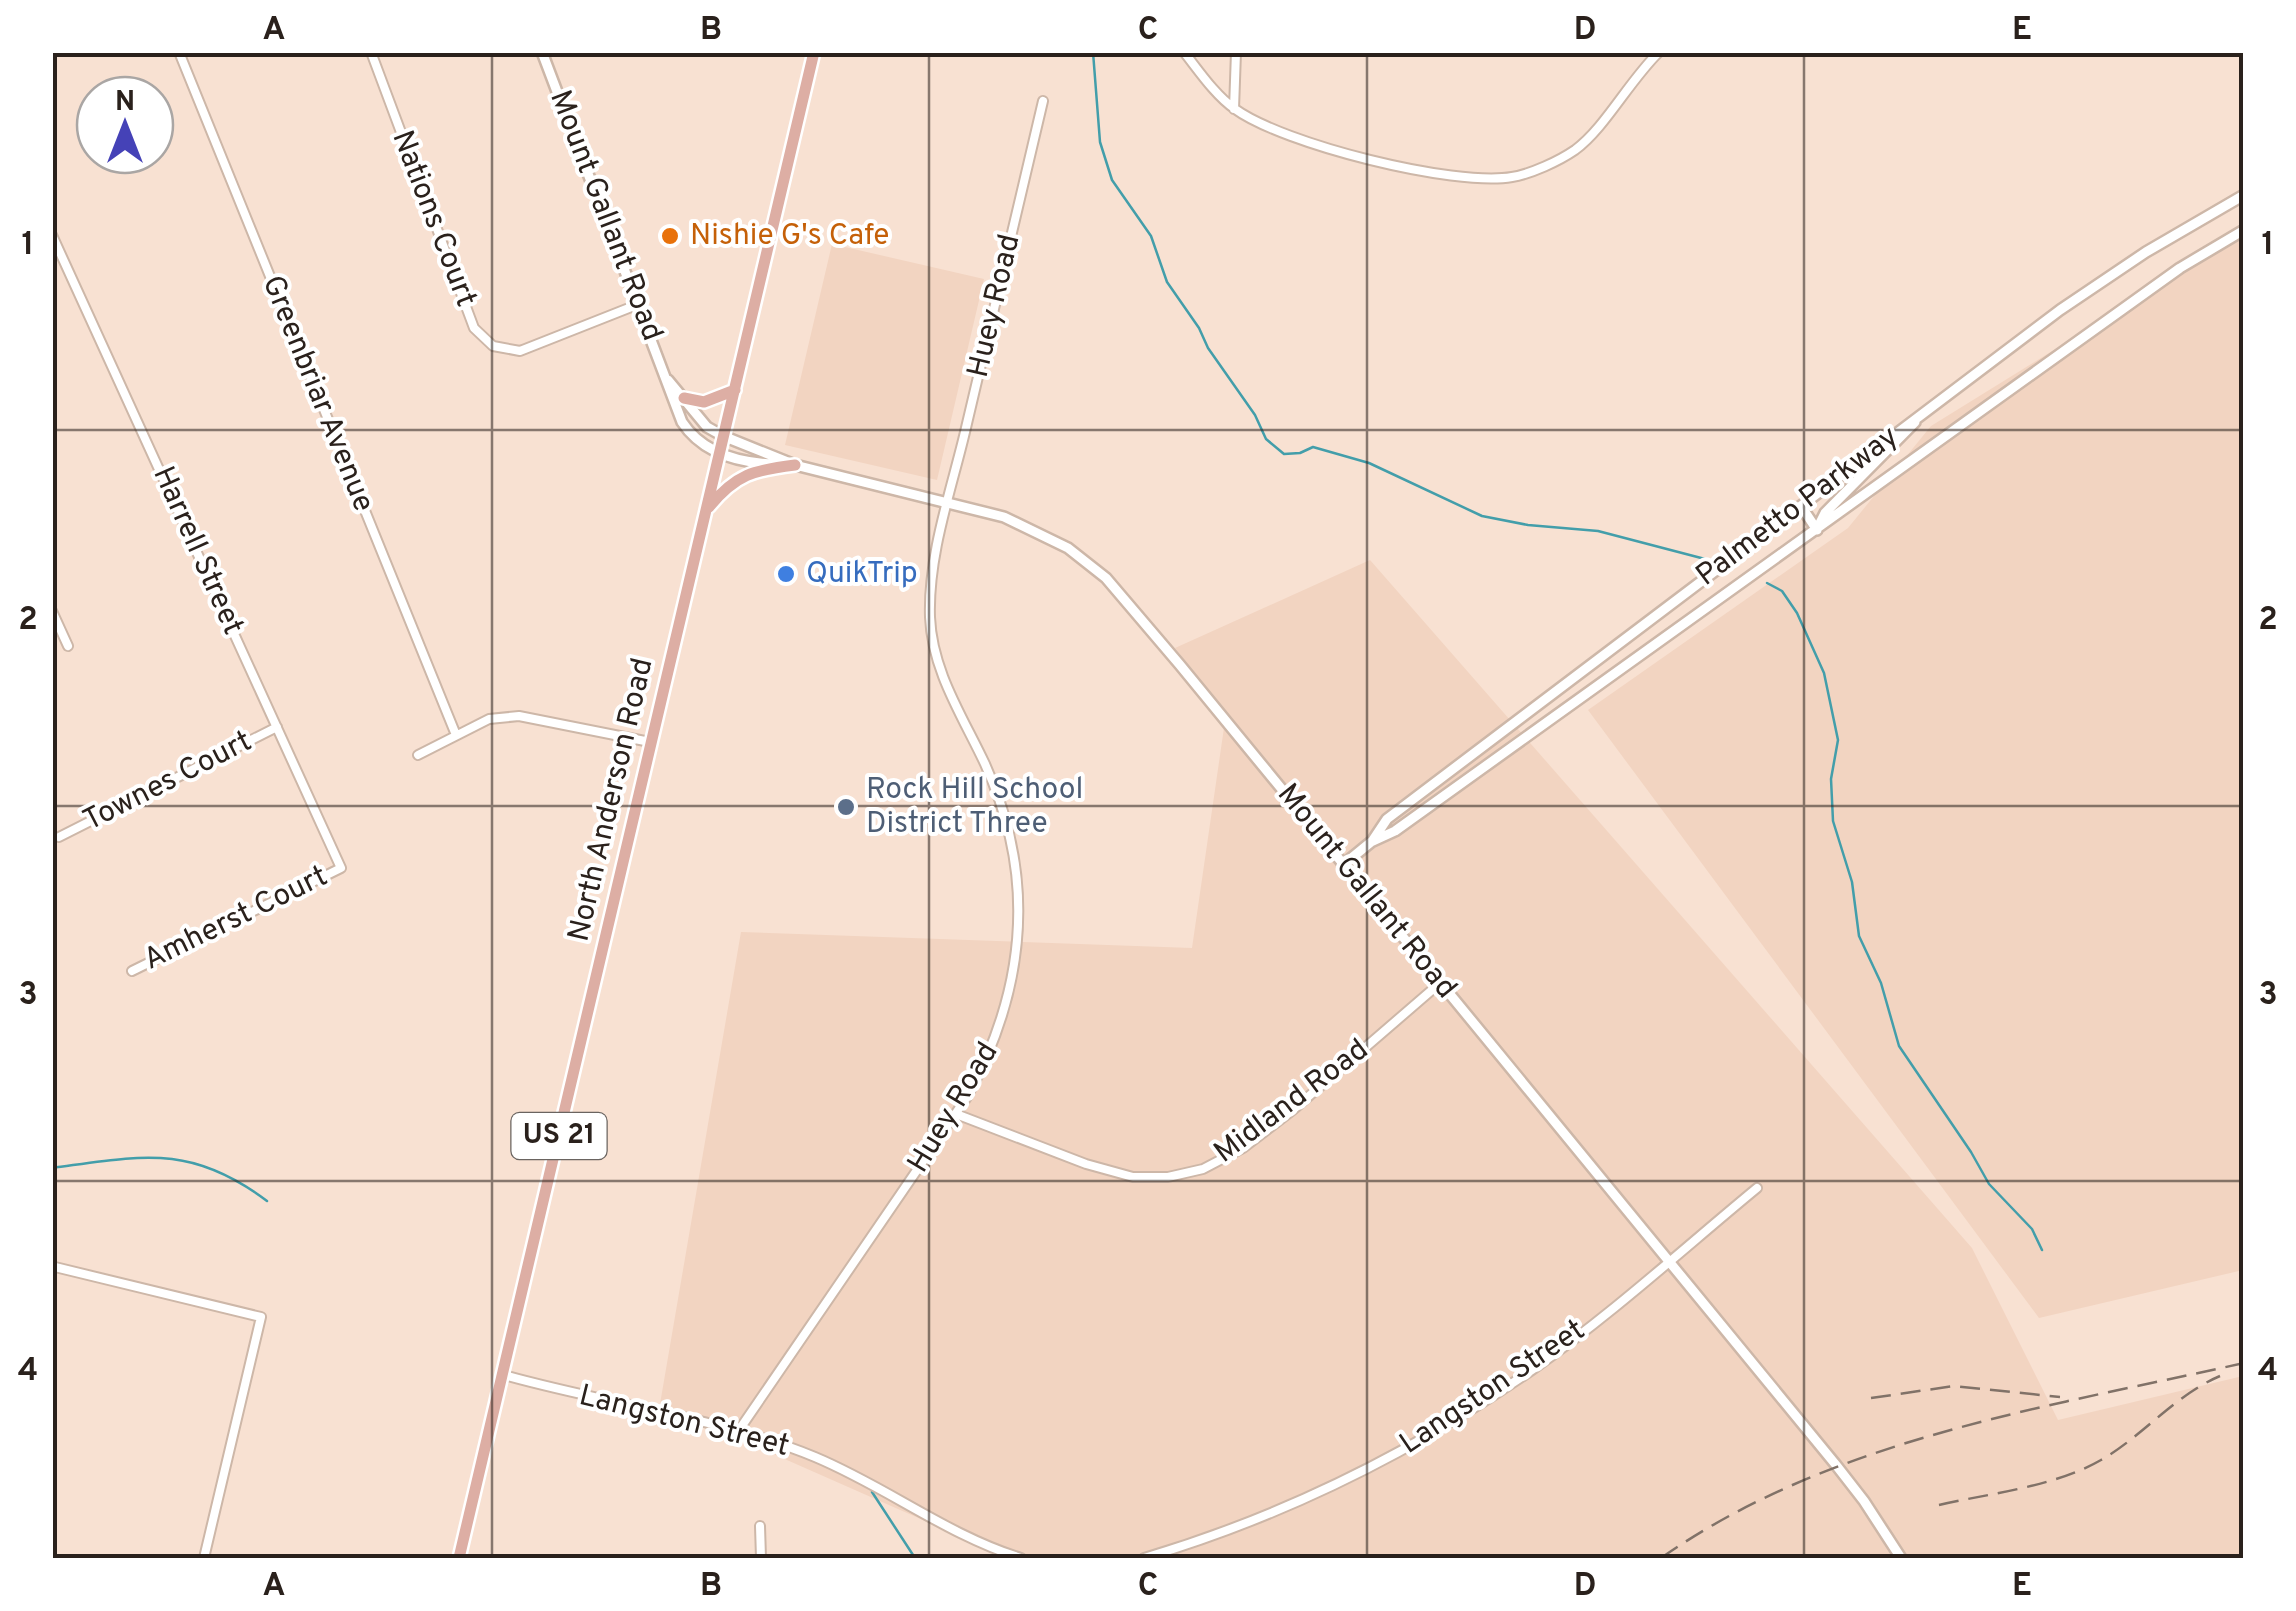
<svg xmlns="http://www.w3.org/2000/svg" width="2296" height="1611" font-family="Overpass,sans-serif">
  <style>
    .built { fill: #f2d4c1 }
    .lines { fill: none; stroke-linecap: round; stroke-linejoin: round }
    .stream { stroke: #439eaa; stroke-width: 2.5 }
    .minor-casing { stroke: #cdb7a8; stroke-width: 12 }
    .tertiary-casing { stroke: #cdb7a8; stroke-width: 14 }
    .primary-casing { stroke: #fff; stroke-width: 16 }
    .minor { stroke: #fff; stroke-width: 8 }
    .tertiary { stroke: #fff; stroke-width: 9 }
    .primary { stroke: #ddaea4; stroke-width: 11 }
    .rail { stroke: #817268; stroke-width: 2.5; stroke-dasharray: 20 10; stroke-linecap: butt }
    .grid { fill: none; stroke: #2a211c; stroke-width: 2.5; stroke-opacity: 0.55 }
    .food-dot { fill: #e8710a; stroke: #fff; stroke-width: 4 }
    .shop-dot { fill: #3f7fe0; stroke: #fff; stroke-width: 4 }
    .service-dot { fill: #5c6f8a; stroke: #fff; stroke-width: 4 }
    .labels { text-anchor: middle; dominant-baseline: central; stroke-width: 8; stroke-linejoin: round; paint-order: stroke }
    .shield { fill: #fff; stroke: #6a6460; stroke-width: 2.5 }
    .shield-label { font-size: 28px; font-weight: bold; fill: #2a211c }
    .street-label { font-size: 30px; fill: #2a211c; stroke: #fff }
    .food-label { font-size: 30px; fill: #c56008; stroke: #fff; text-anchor: start }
    .shop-label { font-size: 30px; fill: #366cbe; stroke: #fff; text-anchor: start }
    .service-label { font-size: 30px; fill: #4e5e75; stroke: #fff; text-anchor: start }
    .neatline { fill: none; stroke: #2a211c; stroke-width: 4 }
    .grid-label { font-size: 32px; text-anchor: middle; font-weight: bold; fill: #2a211c }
  </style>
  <rect width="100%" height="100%" fill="#f8e1d2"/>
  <path class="built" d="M 2243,233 L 2243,1270 L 2039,1318 L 1588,710 L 1848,528 L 1931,426 Z
    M 832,244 L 984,279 L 937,480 L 785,445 Z
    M 1370,560 L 1972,1248 L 2058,1420 L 2243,1376 L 2243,1558 L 1009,1558 L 660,1404 L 741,932 L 1192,948 L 1226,714 L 1175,648 Z"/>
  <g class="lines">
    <path class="stream" d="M 1093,52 L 1100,142 L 1112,180 L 1151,236 L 1167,282 L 1199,328 L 1208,348 L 1255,415 L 1266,439 L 1284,454 L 1300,453 L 1313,447 L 1369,463 L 1482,516 L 1528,525 L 1598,531 L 1705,559
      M 1767,583 L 1782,591 L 1797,613 L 1824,673 L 1838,740 L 1831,779 L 1833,821 L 1852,882 L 1859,936 L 1881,983 L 1899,1046 L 1971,1152 L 1989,1184 L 2032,1229 L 2042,1250
      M 52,1168 C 141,1156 190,1143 267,1201
      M 872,1492 L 915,1558"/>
    <defs>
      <path id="minor" d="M 179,52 L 456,735
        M 371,52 L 474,328 L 493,346 L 520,351 L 639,304
        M 1184,52 C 1199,71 1215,95 1235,109 C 1283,144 1454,187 1512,177 C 1531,174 1559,161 1575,150 C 1605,128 1629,81 1659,52
        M 1234,109 L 1236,52
        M 52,235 L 341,868 L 132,971
        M 52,611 L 68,646
        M 418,755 L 489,719 L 519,716 L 650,742
        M 59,837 L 277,727
        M 956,1114 L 1086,1164 L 1133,1177 L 1168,1177 L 1203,1169 L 1243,1148 L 1294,1109 L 1440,983
        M 55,1267 L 261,1317 L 204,1558
        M 504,1375 C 603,1403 721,1418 815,1457 C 887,1487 947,1535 1021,1558
        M 737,1433 L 967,1097 C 1026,989 1037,878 985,764 C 963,717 932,671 930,617 C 928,555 951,491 965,432 C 991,321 1017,211 1043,101
        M 760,1526 L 761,1558
        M 1144,1558 C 1282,1517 1413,1452 1532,1370 C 1611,1315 1683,1249 1757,1188"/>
      <path id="tertiary" d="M 542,52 L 682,422 C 703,454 739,463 775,464
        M 668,380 L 707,427 L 723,436 L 795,465 L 1004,517 L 1068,548 L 1106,578 L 1180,665 L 1836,1465 L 1864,1501 L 1901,1558
        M 1801,506 L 1817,530
        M 1818,527 L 1825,513 L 1915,422
        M 1373,840 L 1387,819 L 2060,310 L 2146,252 L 2244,195
        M 1343,865 L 1371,842 L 1395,831 L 2180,268 L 2244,230"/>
      <path id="primary" d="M 684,398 L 704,402 L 735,390
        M 709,507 C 736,474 754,470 795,465
        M 459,1558 L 814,52"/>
    </defs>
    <use href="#minor" class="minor-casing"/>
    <use href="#tertiary" class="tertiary-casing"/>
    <use href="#primary" class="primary-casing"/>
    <use href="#minor" class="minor"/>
    <use href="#tertiary" class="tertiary"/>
    <use href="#primary" class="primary"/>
    <path class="rail" d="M 1871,1398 L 1954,1386 L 2060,1397
      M 1939,1505 C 1991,1493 2054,1487 2101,1460 C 2143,1436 2175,1395 2220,1376
      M 1661,1558 C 1833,1438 2044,1408 2244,1363"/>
  </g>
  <path class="grid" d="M 492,52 L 492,1558M 929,52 L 929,1558M 1367,52 L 1367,1558M 1804,52 L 1804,1558M 52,430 L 2244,430M 52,806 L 2244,806M 52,1181 L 2244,1181"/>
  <circle class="food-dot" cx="670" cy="236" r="10"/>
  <circle class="shop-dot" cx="786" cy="574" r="10"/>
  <circle class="service-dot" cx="846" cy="807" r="10"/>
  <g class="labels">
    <rect class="shield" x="511.5" y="1113" width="95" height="46" rx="8"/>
    <g class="shield-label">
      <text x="559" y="1136">US 21</text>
    </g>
    <g class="street-label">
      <text transform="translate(605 216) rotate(69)">Mount Gallant Road</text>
      <text transform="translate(433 219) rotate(69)">Nations Court</text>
      <text transform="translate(995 306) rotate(-77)">Huey Road</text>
      <text transform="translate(317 394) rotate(68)">Greenbriar Avenue</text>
      <text transform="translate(1798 507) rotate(-37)">Palmetto Parkway</text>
      <text transform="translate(197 551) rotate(66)">Harrell Street</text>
      <text transform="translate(168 782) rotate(-27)">Townes Court</text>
      <text transform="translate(612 800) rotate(-77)">North Anderson Road</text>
      <text transform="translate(1366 892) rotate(51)">Mount Gallant Road</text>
      <text transform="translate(236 919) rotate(-26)">Amherst Court</text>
      <text transform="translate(1292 1102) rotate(-37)">Midland Road</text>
      <text transform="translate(954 1108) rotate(-59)">Huey Road</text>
      <text transform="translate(1493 1388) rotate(-34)">Langston Street</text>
      <text transform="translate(684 1422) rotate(14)">Langston Street</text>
    </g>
    <g class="food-label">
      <text x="690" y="236">Nishie G's Cafe</text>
    </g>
    <g class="shop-label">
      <text x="806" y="574">QuikTrip</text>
    </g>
    <g class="service-label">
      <text x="866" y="790">Rock Hill School<tspan x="866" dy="34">District Three</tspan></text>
    </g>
  </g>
  <rect width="2296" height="1611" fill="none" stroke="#ffffff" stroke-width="110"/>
  <g transform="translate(125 125)"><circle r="48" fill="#ffffff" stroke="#aaa6a4" stroke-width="2.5"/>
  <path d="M0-8L18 38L0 25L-18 38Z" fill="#4542b7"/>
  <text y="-15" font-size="28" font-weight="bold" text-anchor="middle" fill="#2a211c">N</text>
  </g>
  <rect x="55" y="55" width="2186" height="1501" class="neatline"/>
  <g class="grid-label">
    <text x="274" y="39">A</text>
    <text x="711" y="39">B</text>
    <text x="1148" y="39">C</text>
    <text x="1585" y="39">D</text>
    <text x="2022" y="39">E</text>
    <text x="28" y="254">1</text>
    <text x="2268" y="254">1</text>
    <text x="28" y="629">2</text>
    <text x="2268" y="629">2</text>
    <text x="28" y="1004">3</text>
    <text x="2268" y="1004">3</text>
    <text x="28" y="1380">4</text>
    <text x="2268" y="1380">4</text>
    <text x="274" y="1595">A</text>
    <text x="711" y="1595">B</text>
    <text x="1148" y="1595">C</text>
    <text x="1585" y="1595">D</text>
    <text x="2022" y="1595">E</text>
  </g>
</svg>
